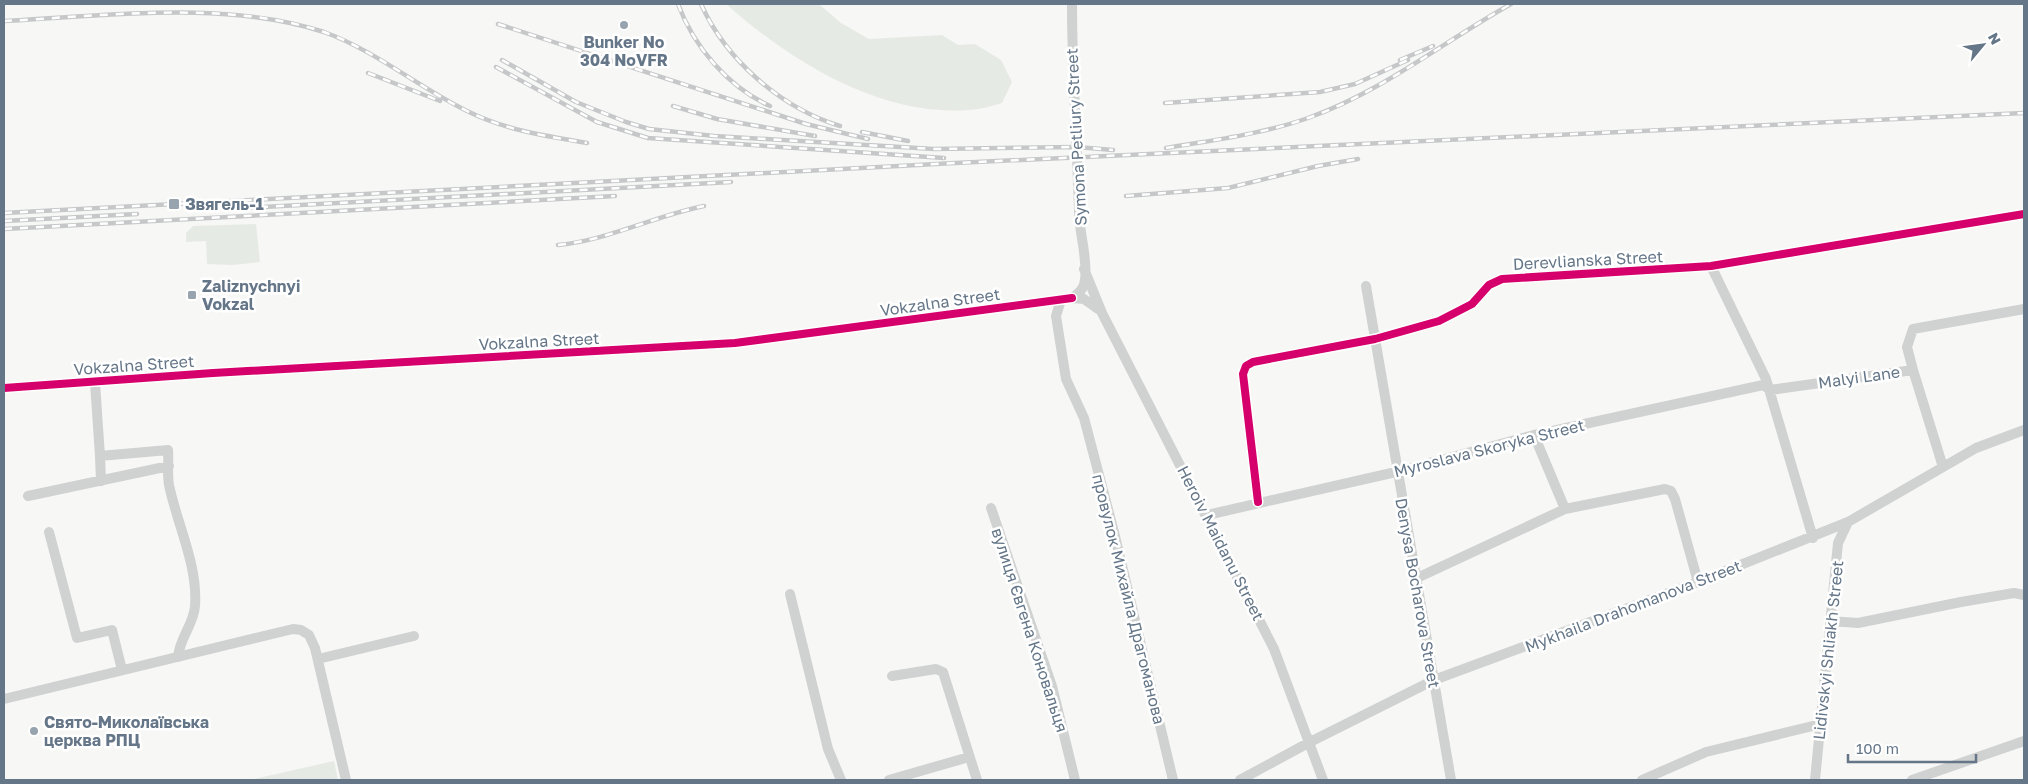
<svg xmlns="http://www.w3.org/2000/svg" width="2028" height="784" font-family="'Golos Text',sans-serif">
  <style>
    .green { fill: #e6eae4 }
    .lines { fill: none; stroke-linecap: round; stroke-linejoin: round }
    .minor { stroke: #d0d2d2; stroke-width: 10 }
    .rail-casing { stroke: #c6c7c8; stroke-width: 4.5 }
    .rail { stroke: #fff; stroke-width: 2.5; stroke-dasharray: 8; stroke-linecap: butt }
    .cycleway-casing { stroke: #fff; stroke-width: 11 }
    .cycleway { stroke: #d6006c; stroke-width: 8 }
    .poi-dot { fill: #97a3ae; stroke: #fff; stroke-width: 2 }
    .labels { text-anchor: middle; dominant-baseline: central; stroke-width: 5; stroke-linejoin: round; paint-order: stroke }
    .poi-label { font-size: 16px; font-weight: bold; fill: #647688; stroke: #fff; text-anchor: start }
    .street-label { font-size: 16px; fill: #647688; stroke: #fff }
  </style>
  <rect width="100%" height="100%" fill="#f7f7f6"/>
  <path class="green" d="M 726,4 L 819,4 L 841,23 L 869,39 L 942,35 L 958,45 L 975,44 L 1001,60 L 1012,82 L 1002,103 C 991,106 979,110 968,110 C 879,117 789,60 726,4 Z
    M 256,224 L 260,262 L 232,265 L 207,264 L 206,241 L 186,242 L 186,233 L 193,226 Z
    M 334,761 L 338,780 L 249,780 Z"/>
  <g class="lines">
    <path class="minor" d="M 1072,4 C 1072,73 1077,142 1079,211 C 1079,233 1088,258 1085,280 C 1084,289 1079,293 1072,298 L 1084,299 L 1098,309
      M 1711,266 L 1766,379 L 1813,538
      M 1084,269 L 1102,313 L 1274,649 L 1323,780
      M 1366,286 L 1451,780
      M 1061,300 L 1056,316 L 1066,379 L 1084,418 L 1114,532 L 1173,780
      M 1913,370 L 1943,467
      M 95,383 L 100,456 L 168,450 C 169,461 167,474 169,485 C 177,524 198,565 195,606 C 194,624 179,639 178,657
      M 4,388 L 213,373 L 735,343 L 1072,298
      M 1534,435 L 1565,509
      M 100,456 L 101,481
      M 28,496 L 169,466
      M 1258,502 L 1243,374 L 1246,366 L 1253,362 L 1375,339 L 1439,321 L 1472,304 L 1489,285 L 1502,279 L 1711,266 L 2024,214
      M 991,508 L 1052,686 L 1075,780
      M 1207,515 L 1396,472 L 1534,435 L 1763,385 L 1770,390 L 1913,370 L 1907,347 L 1913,329 L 2024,309
      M 49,532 L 77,638 L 112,630 L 122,670
      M 1417,578 L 1565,509 L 1665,489 L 1671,491 L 1675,499 L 1698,582
      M 790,594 L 828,749 L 841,780
      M 1830,621 L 1858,623 L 1961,602 L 2014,593 L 2024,595
      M 318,659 L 414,636
      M 892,676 L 936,669 L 943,672 L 977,780
      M 4,699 L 293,629 L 301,630 L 309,635 L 315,648 L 346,780
      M 889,780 L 969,757
      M 1240,780 L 1310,742 L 1434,680 L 1698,582 L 1848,522 L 1976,448 L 2024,430
      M 1642,780 L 1706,752 L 1821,724
      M 1815,780 L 1838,543 L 1848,522
      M 1912,780 L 2024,741"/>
    <defs>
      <path id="rail" d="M 678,4 C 694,47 728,87 770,106
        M 701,4 C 726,60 781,108 840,126
        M 4,21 C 105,16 227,0 324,32 C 376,51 418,87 467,111 C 505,130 545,136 587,143
        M 498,24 L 806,124 L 868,139
        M 502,60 L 576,102 L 626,122 L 649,129 L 714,136 L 934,149 L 1077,147 L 1113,150
        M 1400,60 L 1433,46
        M 496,67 L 597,122 L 648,138 L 944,158
        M 368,73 L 440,101
        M 1165,103 L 1320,92 L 1355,84 L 1408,60
        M 673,106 L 717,119 L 815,136
        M 862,132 L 908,141
        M 1166,148 C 1214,140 1263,134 1308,118 C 1382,92 1443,42 1511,4
        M 1126,196 L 1228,188 L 1318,166 L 1358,159
        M 244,208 L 731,182
        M 4,213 L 955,163 L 2024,113
        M 4,221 L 137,214
        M 4,229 L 615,196
        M 558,245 C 609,240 654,216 704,206"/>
    </defs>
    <use href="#rail" class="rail-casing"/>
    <use href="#rail" class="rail"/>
    <defs>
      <path id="cycleway" d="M 4,388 L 213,373 L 735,343 L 1072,298
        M 1258,502 L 1243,374 L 1246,366 L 1253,362 L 1375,339 L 1439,321 L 1472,304 L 1489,285 L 1502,279 L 1711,266 L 2024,214"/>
    </defs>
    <use href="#cycleway" class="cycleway-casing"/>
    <use href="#cycleway" class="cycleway"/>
  </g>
  <g class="poi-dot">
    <circle cx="624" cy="25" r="5"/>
    <rect x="168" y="198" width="12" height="12" rx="2.5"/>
    <rect x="187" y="290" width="10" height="10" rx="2.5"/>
    <circle cx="34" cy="731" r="5"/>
  </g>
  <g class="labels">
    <g class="poi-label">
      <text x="624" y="42" text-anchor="middle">Bunker No<tspan x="624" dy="18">304 NoVFR</tspan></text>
      <text x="185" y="204">Звягель-1</text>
      <text x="202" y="286">Zaliznychnyi<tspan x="202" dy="18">Vokzal</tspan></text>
      <text x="44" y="722">Свято-Миколаївська<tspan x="44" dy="18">церква РПЦ</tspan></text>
    </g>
    <g class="street-label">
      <text transform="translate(1076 137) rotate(-93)">Symona Petliury Street</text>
      <text transform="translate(1588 260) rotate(-3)">Derevlianska Street</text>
      <text transform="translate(940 302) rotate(-8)">Vokzalna Street</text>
      <text transform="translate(539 341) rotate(-3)">Vokzalna Street</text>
      <text transform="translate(134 365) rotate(-4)">Vokzalna Street</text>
      <text transform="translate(1859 377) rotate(-8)">Malyi Lane</text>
      <text transform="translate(1489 448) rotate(-14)">Myroslava Skoryka Street</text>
      <text transform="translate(1221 543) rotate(63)">Heroiv Maidanu Street</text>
      <text transform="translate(1418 593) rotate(80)">Denysa Bocharova Street</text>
      <text transform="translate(1129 599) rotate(76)">провулок Михайла Драгоманова</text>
      <text transform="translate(1633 606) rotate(-21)">Mykhaila Drahomanova Street</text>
      <text transform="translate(1030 630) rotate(72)">вулиця Євгена Коновальця</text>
      <text transform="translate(1828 650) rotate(-84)">Lidivskyi Shliakh Street</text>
    </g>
  </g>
  <rect width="2028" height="784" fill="none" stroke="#647688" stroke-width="10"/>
  <g transform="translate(1983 45) rotate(61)" stroke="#ffffff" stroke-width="4" paint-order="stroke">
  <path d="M0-4L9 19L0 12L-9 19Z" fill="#647688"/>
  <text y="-8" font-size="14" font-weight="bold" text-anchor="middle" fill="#647688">N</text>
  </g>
  <path d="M1848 754v8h128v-8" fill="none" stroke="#647688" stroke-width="2.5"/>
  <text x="1856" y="754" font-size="15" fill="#647688" stroke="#ffffff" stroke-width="4" paint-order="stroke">100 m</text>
</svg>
